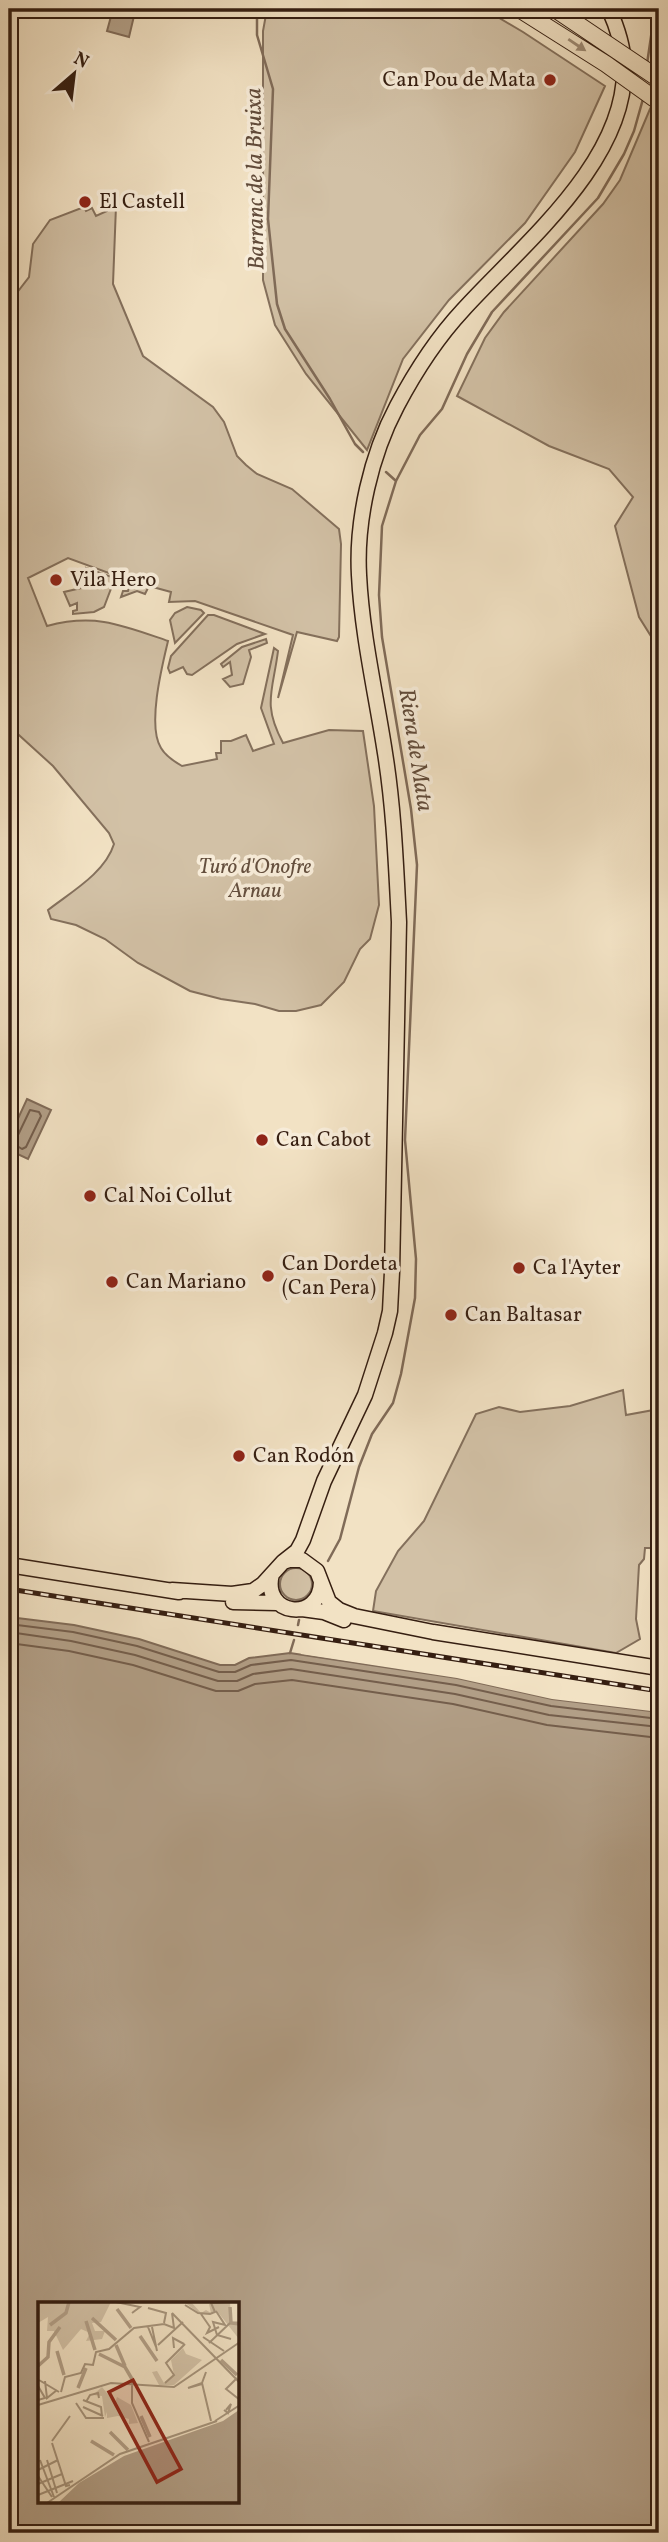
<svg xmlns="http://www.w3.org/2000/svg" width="668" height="2542" font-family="Vollkorn,serif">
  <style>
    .green { fill: #d2c1a6; stroke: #84705c; stroke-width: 2 }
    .water { fill: #b29f87; stroke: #806b58; stroke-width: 2; fill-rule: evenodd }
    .pier { fill: #f2e2c4 }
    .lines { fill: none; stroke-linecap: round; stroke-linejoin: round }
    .shore { stroke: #745e4c; stroke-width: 2 }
    .stream { stroke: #806b58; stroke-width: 2.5 }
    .primary-casing { stroke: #351e11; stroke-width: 17 }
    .primary { stroke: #f2e2c4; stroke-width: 14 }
    .rail-casing { stroke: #351e11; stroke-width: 5 }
    .rail { stroke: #f7ecd9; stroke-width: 2.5; stroke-dasharray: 8; stroke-linecap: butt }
    .motorway-bridge-casing { stroke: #351e11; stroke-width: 18; stroke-linecap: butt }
    .motorway-bridge { stroke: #f2e2c4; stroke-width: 16 }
    .oneway { fill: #9d8a73 }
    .poi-dot { fill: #8f2418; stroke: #f7ecd9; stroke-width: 2.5 }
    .labels { text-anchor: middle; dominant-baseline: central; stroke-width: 7; stroke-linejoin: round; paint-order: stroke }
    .poi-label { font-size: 21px; fill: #351e11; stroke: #f7ecd9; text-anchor: start }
    .park-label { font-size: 21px; font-style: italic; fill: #644f3e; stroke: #f7ecd9 }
    .water-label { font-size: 23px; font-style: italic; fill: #614b3a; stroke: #f7ecd9 }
    .inset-river { fill: none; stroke: #b29f87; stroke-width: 3.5 }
    .inset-road { fill: none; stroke: #a6947c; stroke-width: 2 }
    .view { fill: #8f2418; fill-opacity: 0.15; stroke: #8f2418; stroke-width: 3.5 }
    .inset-edge { fill: none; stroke: #351e11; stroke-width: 3.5 }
  </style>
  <rect width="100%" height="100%" fill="#f2e2c4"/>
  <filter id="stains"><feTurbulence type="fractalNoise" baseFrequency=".00286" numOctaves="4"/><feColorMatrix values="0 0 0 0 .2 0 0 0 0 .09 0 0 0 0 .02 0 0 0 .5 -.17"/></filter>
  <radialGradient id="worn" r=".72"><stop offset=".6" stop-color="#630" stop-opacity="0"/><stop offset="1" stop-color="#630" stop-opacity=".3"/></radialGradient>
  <path class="green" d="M 267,9 L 484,9 L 523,32 L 605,86 L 575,152 L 525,223 L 449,300 L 403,359 L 367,450 L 306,374 L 275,325 L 263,280 L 263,31 Z
    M 650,109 L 659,117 L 659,649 L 639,617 L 615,526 L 633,497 L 609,469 L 549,446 L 457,396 L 485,338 L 504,312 L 603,204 L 620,180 Z
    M 111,203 L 116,206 L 113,284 L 143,356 L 213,407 L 224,422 L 237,456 L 246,465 L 257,474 L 292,489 L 339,529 L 341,544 L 339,637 L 337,641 L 297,632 L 278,698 L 293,635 L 195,601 L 169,602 L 171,592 L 149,586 L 145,594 L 137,591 L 121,597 L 123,591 L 128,591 L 130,584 L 126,583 L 128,580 L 68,558 L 28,578 L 47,626 C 95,613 122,625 168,641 C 162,666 147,726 161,748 C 165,755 175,762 182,766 L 217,759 L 216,753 L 221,753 L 221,741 L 231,741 L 246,735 L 253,751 L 274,744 L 261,708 L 274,648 L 278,651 C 273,691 262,704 283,743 L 329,730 L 363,731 L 374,806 L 379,905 L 370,939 L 360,949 L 344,982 L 321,1005 L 296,1011 L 279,1011 L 255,1004 L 221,999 L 190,991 L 138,963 L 105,939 L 76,925 L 51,919 L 48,910 C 71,892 105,873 114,844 L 109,833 L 53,766 L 9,726 L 9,303 L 29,277 L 33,244 L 50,220 L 84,207 L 86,211 L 92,208 L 96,216 L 107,211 Z
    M 86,568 L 115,578 L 104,607 L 94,612 L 73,614 L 73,611 L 77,610 L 77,603 L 70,606 L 64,592 L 81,588 L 87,581 Z
    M 187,607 L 201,610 L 204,613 L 175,643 L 170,620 L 175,613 Z
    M 208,615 L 214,615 L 265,634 L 237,644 L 192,675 L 187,674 L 183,667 L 170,673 L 168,668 L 171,656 Z
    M 266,639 L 267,643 L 249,650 L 251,657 L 243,684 L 230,687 L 223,679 L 232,675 L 230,662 L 223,667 L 221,664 L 242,647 Z
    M 623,1390 L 626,1415 L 659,1409 L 659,1556 L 650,1548 L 645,1548 L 644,1559 L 639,1565 L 636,1619 L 640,1639 L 616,1653 L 373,1611 L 376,1591 L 398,1551 L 424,1521 L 476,1414 L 499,1407 L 520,1412 L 570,1406 Z
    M280 1584a16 16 0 1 1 32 0a16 16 0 1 1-32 0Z"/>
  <path class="water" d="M 113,9 L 134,16 L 129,37 L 107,31 Z
    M 27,1099 L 51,1110 L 28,1159 L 9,1150 L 9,1138 Z
    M 9,1617 L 74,1625 L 139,1639 L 220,1665 L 235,1665 L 249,1658 L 290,1653 L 457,1678 L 552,1699 L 659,1712 L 659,2533 L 9,2533 ZM 40,2304 L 238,2304 L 238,2502 L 40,2502 Z"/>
  <path class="pier" d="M 300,1651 L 458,1675 L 552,1696 L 659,1708 L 659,1712 L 552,1699 L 457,1678 L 301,1654 Z"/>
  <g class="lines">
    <path class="shore" d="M 30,1110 L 39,1112 L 41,1116 L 26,1147 L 22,1149 L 14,1144 L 12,1141 L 18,1135 Z
      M 9,1624 L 73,1632 L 137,1646 L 219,1672 L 235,1672 L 251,1665 L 291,1660 L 456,1685 L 551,1706 L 659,1719
      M 9,1632 L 71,1641 L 135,1655 L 218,1681 L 237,1681 L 253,1674 L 291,1669 L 455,1694 L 549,1715 L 659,1727
      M 9,1643 L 69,1651 L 133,1665 L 216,1691 L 238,1691 L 255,1684 L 292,1680 L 453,1704 L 547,1725 L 659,1738"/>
    <path class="stream" d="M 257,9 L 257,35 L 273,89 L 268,219 L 277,304 L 285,329 L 330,399 L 355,444 L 363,452
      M 647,64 L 655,9
      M 386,472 L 396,481
      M 328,1561 L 340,1539 L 359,1467 L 372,1434 L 393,1403 L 401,1374 L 415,1298 L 416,1259 L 405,1140 L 417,865 L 411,809 L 382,637 L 379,595 L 382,526 L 396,481 L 420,435 L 442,409 L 467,354 L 492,312 L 598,198 L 624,154 L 634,131 L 643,99
      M 298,1625 L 299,1620
      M 290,1653 L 294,1640"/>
    <defs>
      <path id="primary" d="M 283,1562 L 297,1551 L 303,1540 L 324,1481 L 365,1395 L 385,1333 L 390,1311 L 392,1272 L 399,922 C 396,866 394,809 385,753 C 376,694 362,635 359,575 C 356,520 371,455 397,406 C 415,372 436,339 463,310 C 521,246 629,160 624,64 C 623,45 617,27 609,9
        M 9,1565 L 179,1592
        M 272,1574 C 261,1616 320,1623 321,1582
        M 172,1590 L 232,1594 L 253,1591 L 263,1584 L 283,1562 L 289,1560 L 302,1560 L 317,1571 L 329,1602 L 339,1610 L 354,1616 L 433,1632 L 659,1668
        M 233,1602 L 277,1603
        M 302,1609 L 324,1612 L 344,1620"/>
    </defs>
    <use href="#primary" class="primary-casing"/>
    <use href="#primary" class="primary"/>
    <defs>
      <path id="rail" d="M 9,1589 L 659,1691"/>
    </defs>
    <use href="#rail" class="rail-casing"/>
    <use href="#rail" class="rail"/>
    <defs>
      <path id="motorway-bridge" d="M 519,9 L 606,64 L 659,102
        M 555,9 L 659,79"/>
    </defs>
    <use href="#motorway-bridge" class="motorway-bridge-casing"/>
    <use href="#motorway-bridge" class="motorway-bridge"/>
  </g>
  <defs><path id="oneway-solid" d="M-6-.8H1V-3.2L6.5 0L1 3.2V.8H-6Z" transform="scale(1.75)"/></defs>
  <use class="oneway" href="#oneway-solid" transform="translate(577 45) rotate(34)"/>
  <g class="poi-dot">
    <circle cx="550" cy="80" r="7"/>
    <circle cx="85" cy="202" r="7"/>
    <circle cx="56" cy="580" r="7"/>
    <circle cx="262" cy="1140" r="7"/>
    <circle cx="90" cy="1196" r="7"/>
    <circle cx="519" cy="1268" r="7"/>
    <circle cx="268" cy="1276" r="7"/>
    <circle cx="112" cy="1282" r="7"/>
    <circle cx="451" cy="1315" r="7"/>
    <circle cx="239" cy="1456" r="7"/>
  </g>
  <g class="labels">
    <g class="poi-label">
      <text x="536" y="80" text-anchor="end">Can Pou de Mata</text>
      <text x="99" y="202">El Castell</text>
      <text x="70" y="580">Vila Hero</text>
      <text x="276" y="1140">Can Cabot</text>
      <text x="104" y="1196">Cal Noi Collut</text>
      <text x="282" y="1264">Can Dordeta<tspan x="282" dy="24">(Can Pera)</tspan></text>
      <text x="533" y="1268">Ca l'Ayter</text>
      <text x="126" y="1282">Can Mariano</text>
      <text x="465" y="1315">Can Baltasar</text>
      <text x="253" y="1456">Can Rodón</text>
    </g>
    <g class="park-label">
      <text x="255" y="867">Turó d'Onofre<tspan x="255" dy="24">Arnau</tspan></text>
    </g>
    <g class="water-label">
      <text transform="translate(256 179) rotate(-91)">Barranc de la Bruixa</text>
      <text transform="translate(415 750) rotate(81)">Riera de Mata</text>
    </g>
  </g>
  <g transform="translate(38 2302)">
    <rect width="201" height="201" fill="#f2e2c4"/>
    <path d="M 0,0 L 73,0 L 63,20 L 54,21 L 57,29 L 67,29 L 64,37 L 48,39 L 52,31 L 43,27 L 25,48 L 16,29 L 9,29 L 10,15 L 0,21 ZM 146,0 L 153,0 L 163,11 L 168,8 L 173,11 L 171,2 L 192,0 L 193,20 L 200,19 L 201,37 L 179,9 L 173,12 L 161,11 ZM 145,46 L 148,52 L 164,58 L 136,83 L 121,83 L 114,70 L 119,69 L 126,81 L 136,73 L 133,58 ZM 64,85 L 77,101 L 79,95 L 93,103 L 100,121 L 91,122 L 91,117 L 80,114 L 69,116 L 69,110 L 67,115 L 64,94 L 55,93 Z" fill="#d2c1a6"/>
    <path d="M 201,108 L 201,201 L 20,201 L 41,181 L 86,154 L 185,119 Z" fill="#b29f87"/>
    <path class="inset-river" d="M 192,5 L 193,21 L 202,22M 79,7 L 93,26M 54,16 L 78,38M 48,19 L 57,48M 12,23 L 28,11 L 31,0M 102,34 L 119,59M 78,43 L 87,64M 19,49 L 26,73M 61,52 L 87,65 L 94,77M 183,58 L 199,73M 0,64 L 10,55 L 11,40 L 22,25M 40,86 L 48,66M 103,114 L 112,135M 72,130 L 90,148M 53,139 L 76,153"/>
    <path class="inset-road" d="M 78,0 L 102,5 L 94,11M 147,3 L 160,11 L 172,12 L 177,10 L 173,1 L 188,0M 110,6 L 128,11 L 126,21M 178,9 L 187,23 L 175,20 L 179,33 L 193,37M 134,11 L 202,81M 163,12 L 172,25 L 169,31 L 181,25M 110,25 L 118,45M 114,25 L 119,49M 165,35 L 186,49M 171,41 L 192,21M 120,43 L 145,20M 136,46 L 135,36 L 146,42M 168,70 L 164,81 L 173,119M 199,76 L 188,87 L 202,98M 1,78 L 21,90M 7,79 L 9,96 L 19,88M 94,80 L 94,101 L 111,140M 127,81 L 136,73 L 128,61 L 147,42M 164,82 L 150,86 L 164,81M 0,84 L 7,96 L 0,98M 23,90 L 27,75 L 43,71 L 47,62 L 55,63 L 58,50 L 71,47 L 96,26 L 126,22 L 136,26 L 134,11M 45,98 L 63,105 L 64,114M 48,100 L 52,93 L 60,91 L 61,96M 38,101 L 48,116 L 66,116M 0,103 L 73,81 L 136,85 L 202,40M 45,105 L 65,114M 186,108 L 190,111 L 193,102 L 188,108M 177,119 L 202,103M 14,139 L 32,114M 14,141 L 28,184 L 32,183M 2,158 L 16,195M 9,158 L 19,191M 0,168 L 20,158M 0,174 L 14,195M 0,182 L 24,172M 0,193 L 35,179M 9,201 L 82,152 L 179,119"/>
    <path class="view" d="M 95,78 L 143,167 L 119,180 L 71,90 Z"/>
    <rect width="201" height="201" class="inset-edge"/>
  </g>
  <rect width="668" height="2542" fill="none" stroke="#f2e2c4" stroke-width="35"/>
  <rect x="10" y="10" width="647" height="2521" fill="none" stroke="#351e11" stroke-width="3.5"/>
  <rect x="18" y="18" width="633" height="2507" fill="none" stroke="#351e11" stroke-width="2"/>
  <g transform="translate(74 74) rotate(28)" stroke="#f7ecd9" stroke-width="5" paint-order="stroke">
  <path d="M0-5L12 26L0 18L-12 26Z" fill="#351e11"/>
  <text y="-10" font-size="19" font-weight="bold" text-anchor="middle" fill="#351e11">N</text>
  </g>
  <rect width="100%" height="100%" filter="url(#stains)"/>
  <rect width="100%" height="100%" fill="url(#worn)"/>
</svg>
